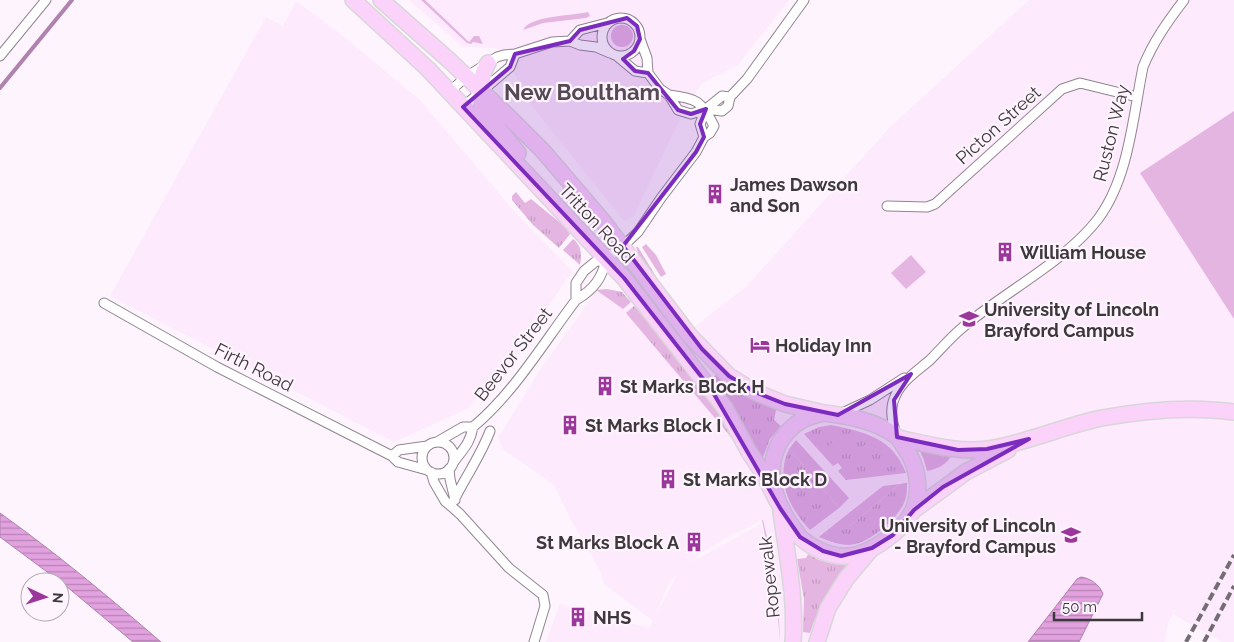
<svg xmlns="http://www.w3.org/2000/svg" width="1234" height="642" font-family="Raleway,sans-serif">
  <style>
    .built { fill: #fdeafc; fill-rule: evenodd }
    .grass { fill: url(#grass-tufts) }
    .garden { fill: #e4b5e1 }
    .water { fill: url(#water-rules); stroke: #b082ae }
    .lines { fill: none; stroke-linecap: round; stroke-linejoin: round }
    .stream { stroke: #b082ae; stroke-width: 4 }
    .street-casing { stroke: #918590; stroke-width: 11 }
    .primary-casing { stroke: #d8d7d8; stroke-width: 18 }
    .street { stroke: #fff; stroke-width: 9 }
    .primary { stroke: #fbd3fa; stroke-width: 15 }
    .rail { stroke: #746e74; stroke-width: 4; stroke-dasharray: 8 4; stroke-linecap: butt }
    .marked { fill: #7b2cbf; fill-opacity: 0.2; stroke: #7b2cbf; stroke-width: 4; stroke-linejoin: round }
    .labels { text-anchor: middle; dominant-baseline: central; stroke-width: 4.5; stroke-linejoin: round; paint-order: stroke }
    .street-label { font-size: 18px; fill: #3d383c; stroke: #fef4fe }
    .poi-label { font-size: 18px; font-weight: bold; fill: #3d383c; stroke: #fef4fe; text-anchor: start }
    .district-label { font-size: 22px; font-weight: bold; fill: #554a54; stroke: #fef4fe }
  </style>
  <defs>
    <pattern id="grass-tufts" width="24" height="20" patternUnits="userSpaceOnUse" patternTransform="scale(1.25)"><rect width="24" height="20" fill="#e4b5e1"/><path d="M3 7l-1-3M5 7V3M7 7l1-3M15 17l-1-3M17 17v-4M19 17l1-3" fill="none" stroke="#c49cc2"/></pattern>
    <pattern id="water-rules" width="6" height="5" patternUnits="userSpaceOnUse" patternTransform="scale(1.25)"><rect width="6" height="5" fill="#e2a1df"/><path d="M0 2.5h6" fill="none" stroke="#b884b6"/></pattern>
  </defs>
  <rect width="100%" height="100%" fill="#fef4fe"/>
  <path class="built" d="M 409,0 L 789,0 L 738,65 L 701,84 L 680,119 L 634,216 L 624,221 L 527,100 L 507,58 L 504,55 L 496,48 L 463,47 Z
    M 1029,0 L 1234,0 L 1234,642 L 1222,642 L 1173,614 L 1168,623 L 1165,642 L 546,642 L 560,604 L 649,628 L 653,621 L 604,584 L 600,571 L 571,520 L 554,485 L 503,449 L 498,438 L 542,367 L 591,299 L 592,293 L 594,293 L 596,290 L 607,289 L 622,292 L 670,346 L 747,286 L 890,127 ZM 763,520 L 773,560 L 778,598 L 778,608 L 761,524 L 692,562 L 699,554 L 730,536 ZM 676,576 L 676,577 L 656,615 L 669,582 Z
    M 296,1 L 343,36 L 420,100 L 513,210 L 572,271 L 510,365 L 467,409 L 394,442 L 110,296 L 266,17 L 283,26 Z"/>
  <path class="grass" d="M 516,192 L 525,203 L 531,199 L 563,225 L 570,234 L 559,248 L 533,225 L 512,200 L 512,196 Z
    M 573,239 C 582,246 582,255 580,265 L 563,250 Z
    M 646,244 L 656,255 L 666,274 L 661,277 L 642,247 Z
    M 636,247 L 638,247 L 657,278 L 655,280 L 640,258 Z
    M 607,289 L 622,292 L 631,302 L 623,309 L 596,290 Z
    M 634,306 L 654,327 L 722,416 L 736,443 L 626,313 Z
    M 716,375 L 742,395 L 776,410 L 774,420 L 781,426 L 770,439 L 763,457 L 759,458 L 711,379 Z
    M 831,425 C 865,432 893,438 906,473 L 846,480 L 838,471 L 842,468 L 838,463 L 833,466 L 804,434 L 819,427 Z
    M 789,449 L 839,508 L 810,530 C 789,508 775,479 789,449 Z
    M 907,483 C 907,490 907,497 904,503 C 896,520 869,544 849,545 C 839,545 829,541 819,537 L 825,532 L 827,533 L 846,529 L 900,484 Z
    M 808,554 C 821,563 837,565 852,565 C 832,585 819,605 810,633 L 803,632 L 804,599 L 797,559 L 806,558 Z"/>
  <path class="garden" d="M 421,0 L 425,0 L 469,42 L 474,36 L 479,36 L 483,44 L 473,42 L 471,44 L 467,43 Z
    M 588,12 L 590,16 L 586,18 L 543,23 L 523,30 C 531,15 572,16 588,12 Z
    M611 36a11 11 0 1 1 22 0a11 11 0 1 1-22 0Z
    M 1234,111 L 1234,319 L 1140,173 Z
    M 911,255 L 926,272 L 906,289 L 891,273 Z
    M 796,440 L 849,498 L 839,508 L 789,449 Z
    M 843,440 L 851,443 L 855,451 L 841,445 L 827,447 L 833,442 Z
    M 869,443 C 879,444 889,448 890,458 C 880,454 874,448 862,449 L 864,445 Z
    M 918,447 L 951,456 C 946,465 937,469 927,471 L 924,460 Z
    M 900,484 L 846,529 L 832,534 L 825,532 L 883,486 Z
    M 762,520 L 763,520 C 773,560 779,600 780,642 L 776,595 Z"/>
  <path class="water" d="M 0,513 C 56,553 109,597 161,642 L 133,642 L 66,586 L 0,537 Z
    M 1081,577 C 1090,578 1100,585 1103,594 L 1079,642 L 1028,642 L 1077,579 Z"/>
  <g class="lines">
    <path class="stream" d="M 0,88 L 72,0"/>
    <defs>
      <path id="street" d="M602 37a19 19 0 1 1 38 0a19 19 0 1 1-38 0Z
        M 640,39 L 647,58 L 648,73 L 660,89 L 669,95 L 678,110 L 691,114 L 706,109 L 722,111 L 728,106 L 730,97 L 747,79 L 804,0
        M 570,41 L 580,30 L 607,23
        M 0,56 L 46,0
        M 617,56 L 635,71 L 648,73
        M 449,92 L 466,77 L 497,57 L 504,55 L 515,54 L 552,42 L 570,41 L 580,45 L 596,47 L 610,53
        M 463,107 L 510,67 L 515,54
        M 704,137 L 700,124 L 706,109 L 722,96 L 730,97
        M 887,206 L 927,207 L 935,204 L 1062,89 L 1080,83 L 1137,97
        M 576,300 L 576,283 L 584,271 L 595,262 L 606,258 L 623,246 L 638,232 L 661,198 L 696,152 L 704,137 L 710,133 L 714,126 C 702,101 696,98 669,95
        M 104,303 L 217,367 L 392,456 L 398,462 L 427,470
        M 840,414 L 870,400 L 904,378
        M 896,435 C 893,424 890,413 893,402 C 899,382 916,372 930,360 C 941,349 951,337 962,328 C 1004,292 1065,262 1098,219 C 1129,178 1133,116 1143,67 C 1153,42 1168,21 1184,0
        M 437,442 L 463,427 L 473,427 C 514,393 544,342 576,300 C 593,290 603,278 606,258
        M422 458a16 16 0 1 1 32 0a16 16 0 1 1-32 0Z
        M 392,456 L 399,450 L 427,446
        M 453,463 C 463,449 470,444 473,427
        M 449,469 L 450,479 L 455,500
        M 431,472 L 434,482 L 445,501 L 460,514 L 509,568 L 543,595 L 545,606 L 534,642
        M 454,500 C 466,476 481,455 490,431"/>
      <path id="primary" d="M 353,0 L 428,69 L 624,278 L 725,408 L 749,452 L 763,473 L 777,501
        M 381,0 L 450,61 L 514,122 L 543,151 L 602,220 L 690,336 L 729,376 L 755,392 L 785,404 L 824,413
        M 488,63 L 483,73 L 481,107 L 518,153
        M 824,413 C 848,416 877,421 896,436 C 900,439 902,444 905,448 C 922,472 923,506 901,527 C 886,541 863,558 841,556 C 827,555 810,547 800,537 C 796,533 793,527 789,522 C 768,490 763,450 796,424 C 804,418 815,415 824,413 Z
        M 898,438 C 927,444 958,453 988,449 C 1027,443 1063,426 1102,418 C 1145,410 1190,406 1234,412
        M 914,510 L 966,472 L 1008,450
        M 781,512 C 787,555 796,598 793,642
        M 817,642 L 828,608 L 846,579 L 872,548"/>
    </defs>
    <use href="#street" class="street-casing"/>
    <use href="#primary" class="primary-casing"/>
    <use href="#street" class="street"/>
    <use href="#primary" class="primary"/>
    <path class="rail" d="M 1186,642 L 1234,555
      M 1204,642 L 1234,586"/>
  </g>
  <path class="marked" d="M 627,18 L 637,26 L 640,39 L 634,51 L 623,59 L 635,71 L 648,73 L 678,110 L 691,114 L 706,109 L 700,124 L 704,137 L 696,152 L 623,246 L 702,349 L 729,376 L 755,392 L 785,404 L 838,415 L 911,374 L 894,400 L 897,437 L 958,450 L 987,449 L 1029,439 L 943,487 L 914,510 L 893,535 L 872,548 L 841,556 L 823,551 L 800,537 L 780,508 L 711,389 L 624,278 L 463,107 L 510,67 L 515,54 L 570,41 L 580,30 Z"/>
  <defs>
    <symbol id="building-bare" viewBox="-9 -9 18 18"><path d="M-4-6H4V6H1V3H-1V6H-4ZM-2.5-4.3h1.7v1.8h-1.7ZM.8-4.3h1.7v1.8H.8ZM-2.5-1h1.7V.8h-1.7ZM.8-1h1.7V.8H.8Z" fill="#9b369b" stroke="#fef4fe" stroke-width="2.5" paint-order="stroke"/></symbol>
    <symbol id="university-bare" viewBox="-9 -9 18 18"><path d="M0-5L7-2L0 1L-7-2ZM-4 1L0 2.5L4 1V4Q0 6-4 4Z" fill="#9b369b" stroke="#fef4fe" stroke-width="2.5" paint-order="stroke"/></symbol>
    <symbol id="hotel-bare" viewBox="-9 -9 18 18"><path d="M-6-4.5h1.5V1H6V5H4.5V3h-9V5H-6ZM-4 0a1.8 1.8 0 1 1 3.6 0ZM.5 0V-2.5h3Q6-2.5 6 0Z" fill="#9b369b" stroke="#fef4fe" stroke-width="2.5" paint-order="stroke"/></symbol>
  </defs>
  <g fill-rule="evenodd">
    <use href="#building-bare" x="701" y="180" width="28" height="28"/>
    <use href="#building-bare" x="991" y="238" width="28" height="28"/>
    <use href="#university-bare" x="955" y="305" width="28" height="28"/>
    <use href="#hotel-bare" x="746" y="331" width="28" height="28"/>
    <use href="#building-bare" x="591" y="372" width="28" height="28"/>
    <use href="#building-bare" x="556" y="411" width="28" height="28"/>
    <use href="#building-bare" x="654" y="465" width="28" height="28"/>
    <use href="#university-bare" x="1057" y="521" width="28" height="28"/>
    <use href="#building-bare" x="680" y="528" width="28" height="28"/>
    <use href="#building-bare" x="564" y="603" width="28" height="28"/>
  </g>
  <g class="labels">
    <g class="street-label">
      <text transform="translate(998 125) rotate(-42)">Picton Street</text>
      <text transform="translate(1111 133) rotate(-76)">Ruston Way</text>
      <text transform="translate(597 223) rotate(47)">Tritton Road</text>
      <text transform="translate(513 354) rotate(-52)">Beevor Street</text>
      <text transform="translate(254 367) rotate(27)">Firth Road</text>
      <text transform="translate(769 577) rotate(-96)">Ropewalk</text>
    </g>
    <g class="poi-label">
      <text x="730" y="184">James Dawson<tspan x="730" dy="21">and Son</tspan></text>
      <text x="1020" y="252">William House</text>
      <text x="984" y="309">University of Lincoln<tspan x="984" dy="21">Brayford Campus</tspan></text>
      <text x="775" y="345">Holiday Inn</text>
      <text x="620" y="386">St Marks Block H</text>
      <text x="585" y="425">St Marks Block I</text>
      <text x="683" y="479">St Marks Block D</text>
      <text x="1056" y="525" text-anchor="end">University of Lincoln<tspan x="1056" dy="21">- Brayford Campus</tspan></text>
      <text x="679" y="542" text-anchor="end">St Marks Block A</text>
      <text x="593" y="617">NHS</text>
    </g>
    <g class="district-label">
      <text x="582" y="92">New Boultham</text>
    </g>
  </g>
  <g transform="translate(45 597) rotate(94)"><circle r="24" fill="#fef4fe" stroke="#b1a9b0"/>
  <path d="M0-4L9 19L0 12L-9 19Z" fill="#9b369b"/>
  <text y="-8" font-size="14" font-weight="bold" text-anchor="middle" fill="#3d383c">N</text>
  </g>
  <path d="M1054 612v8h88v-8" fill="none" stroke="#3d383c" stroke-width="2.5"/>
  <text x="1062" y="612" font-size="15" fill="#3d383c" stroke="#fef4fe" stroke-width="4" paint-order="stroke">50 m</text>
</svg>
